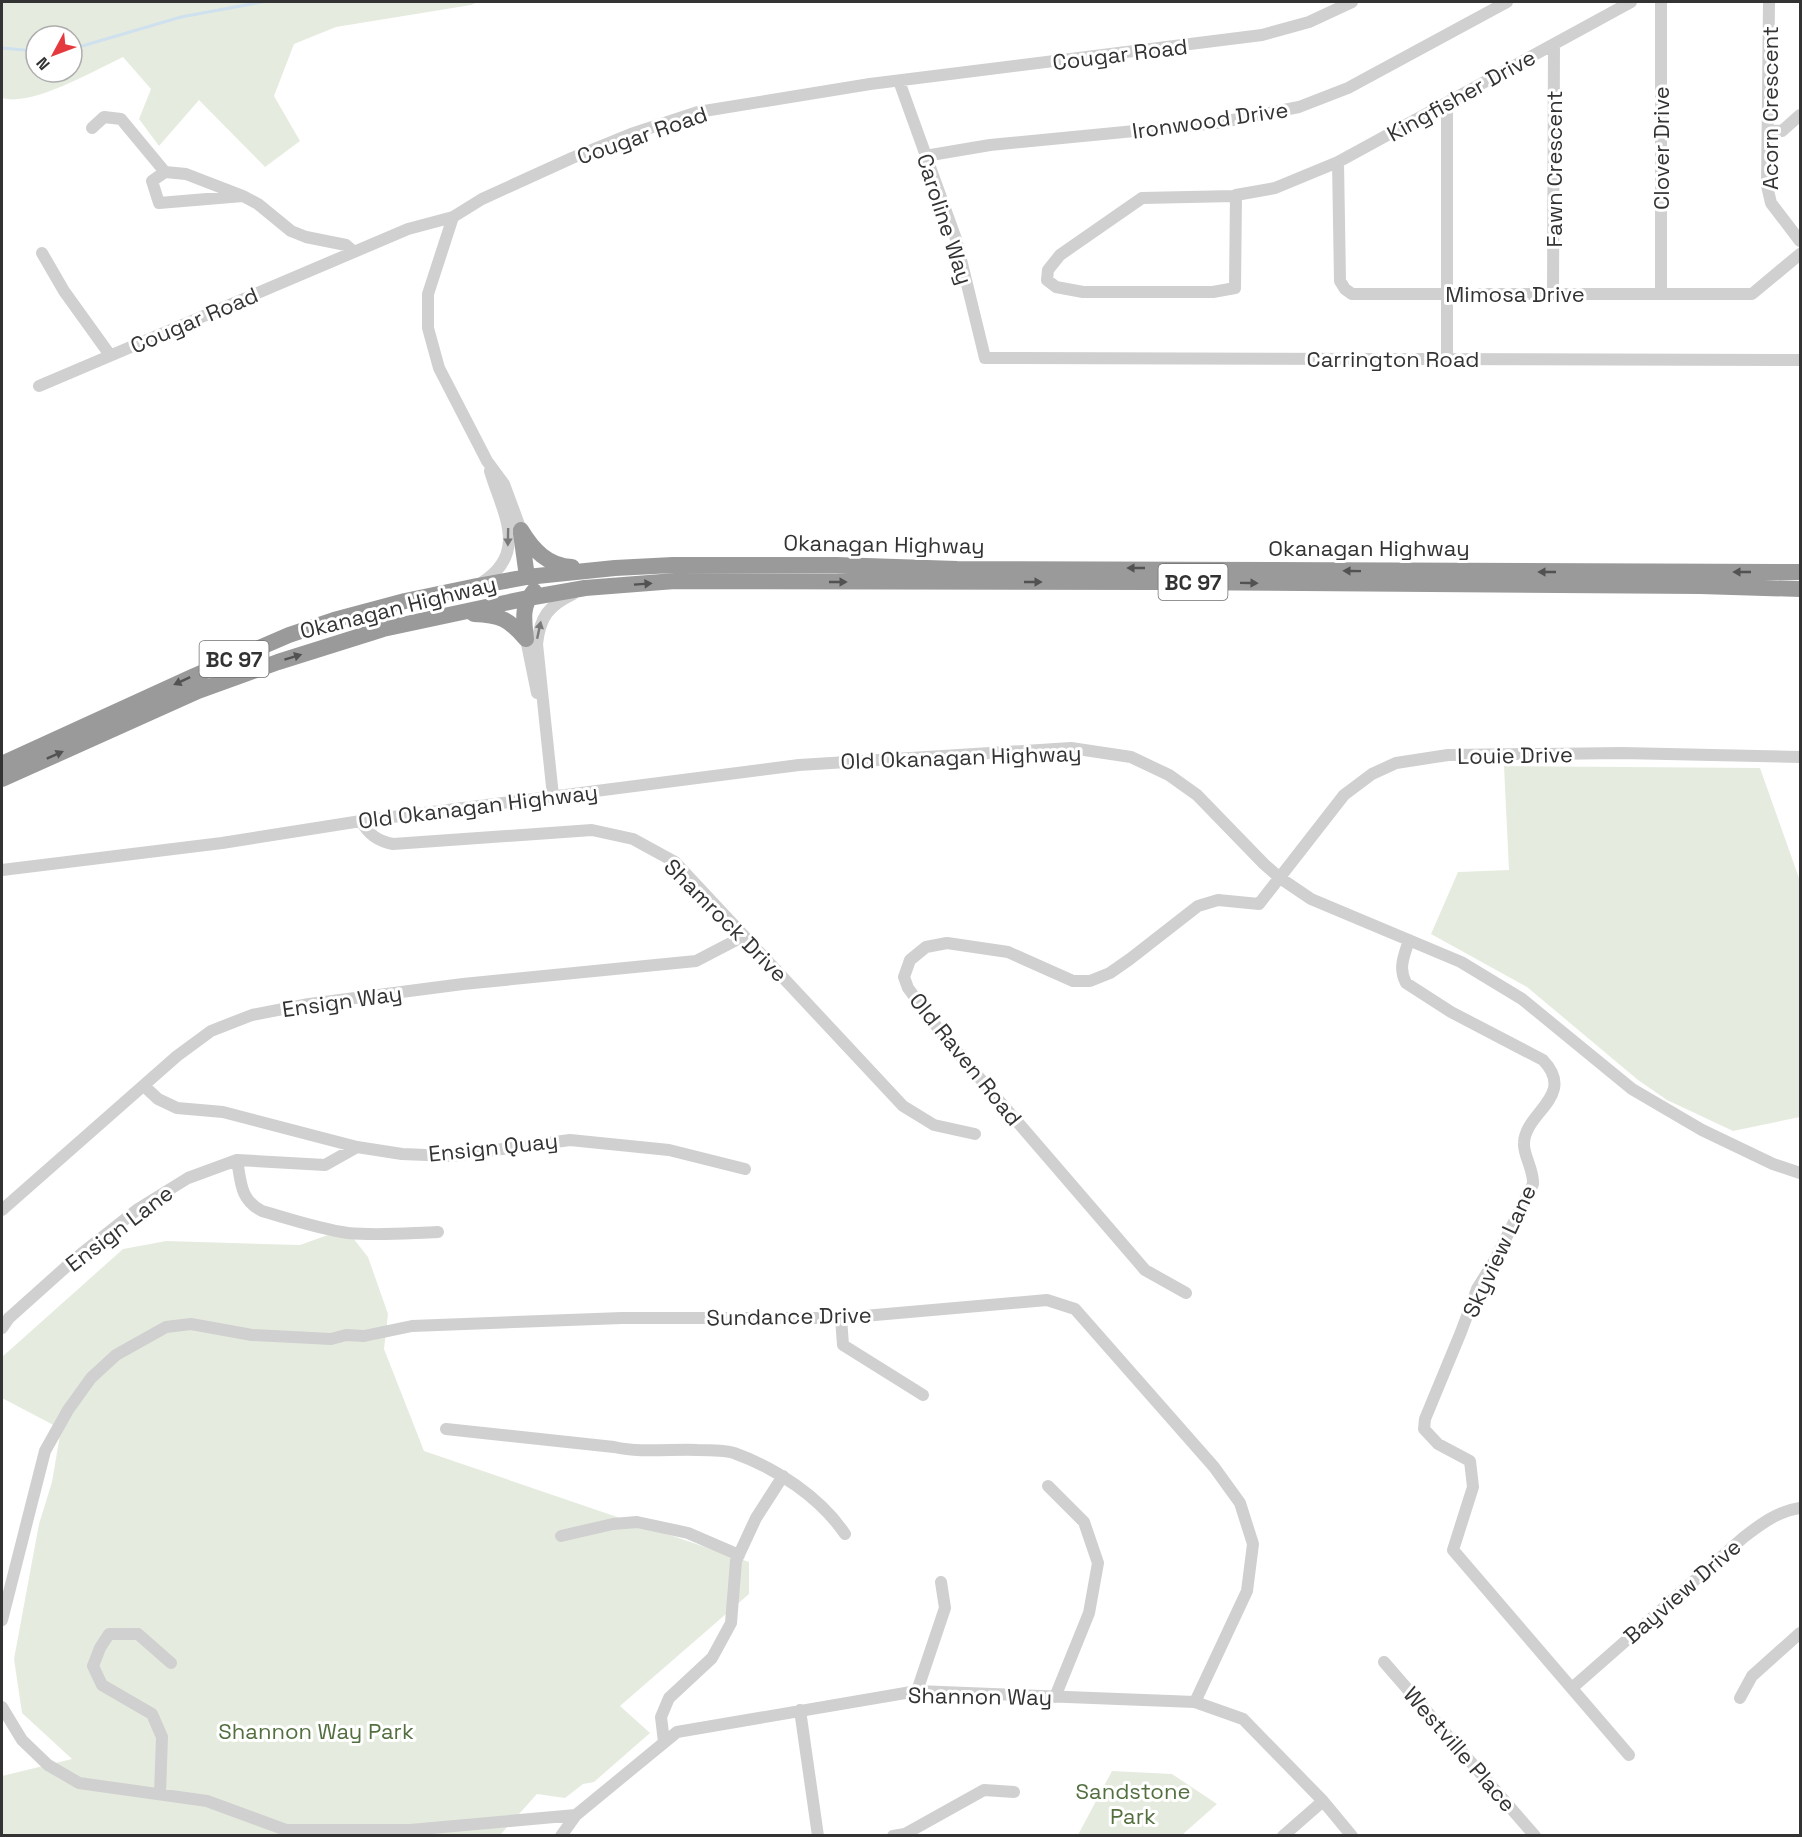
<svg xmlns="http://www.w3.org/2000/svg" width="1802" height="1837" font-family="'Space Grotesk',sans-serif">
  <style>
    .green { fill: #e5ecdf; fill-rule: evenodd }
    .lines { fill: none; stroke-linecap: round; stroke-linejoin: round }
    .stream { stroke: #cfe0ee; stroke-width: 3 }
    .minor { stroke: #d0d0d0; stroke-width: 12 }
    .highway { stroke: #9a9a9a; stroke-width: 16 }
    .oneway { fill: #7a7a7a }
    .oneway2 { fill: #525252 }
    .labels { text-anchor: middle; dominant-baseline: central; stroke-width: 6; stroke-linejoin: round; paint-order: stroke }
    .shield { fill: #fff; stroke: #707070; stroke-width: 1.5 }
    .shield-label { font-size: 21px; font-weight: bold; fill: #333 }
    .street-label { font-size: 22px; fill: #333; stroke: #fff }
    .park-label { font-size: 22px; fill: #536f3f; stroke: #fff }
  </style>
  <rect width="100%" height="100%" fill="#fff"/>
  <path class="green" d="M 2,2 L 478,2 L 471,5 L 336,27 L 294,44 L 274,96 L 300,141 L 265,167 L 199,100 L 159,146 L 139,119 L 151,89 L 123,57 C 95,70 32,107 2,98 ZM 36,36 L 72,36 L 72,72 L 36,72 Z
    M 1504,766 L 1760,768 L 1800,881 L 1800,1117 L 1733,1131 L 1667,1100 L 1638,1080 L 1527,987 L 1431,934 L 1458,872 L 1509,870 Z
    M 339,1231 L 349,1233 L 368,1257 L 388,1314 L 384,1349 L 424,1451 L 749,1562 L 749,1594 L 620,1706 L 650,1733 L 594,1782 L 583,1784 L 565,1798 L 537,1794 L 500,1835 L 2,1835 L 2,1776 L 72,1759 L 22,1713 L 14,1659 L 39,1524 L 52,1482 L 61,1429 L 2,1398 L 2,1357 L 123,1249 L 166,1241 L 300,1245 Z
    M 1112,1771 L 1172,1774 L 1217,1804 L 1182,1835 L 1078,1835 Z"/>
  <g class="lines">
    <path class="stream" d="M 2,48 L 36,51
      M 72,49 L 181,17 L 262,2"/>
    <path class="minor" d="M 1769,2 L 1767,186 L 1771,203 L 1800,241
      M 899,81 L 956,239 L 985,358 L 1800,360
      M 92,128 L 104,117 L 121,119 L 165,172
      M 1768,130 L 1782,131 L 1800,115
      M 925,156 L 990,145 L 1217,123 L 1299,107 L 1348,88 L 1507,2
      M 1338,162 L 1340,281 L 1345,289 L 1352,294 L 1752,294 L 1800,254
      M 243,196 L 186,174 L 165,172 L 152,181 L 159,203 L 243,196 L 258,204 L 291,231 L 306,237 L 346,245 L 354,252
      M 1235,196 L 1142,198 L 1060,255 L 1048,270 L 1047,280 L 1056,287 L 1083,292 L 1213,292 L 1235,288 L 1236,195 L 1275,188 L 1338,162 L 1631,2
      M 453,217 L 428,294 L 428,328 L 439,368 L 487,461 L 504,484 L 521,530
      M 42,253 L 64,291 L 110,355
      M 1553,294 L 1554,44
      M 1661,294 L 1661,2
      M 1447,359 L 1447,103
      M 39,386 L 408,229 L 453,217 L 482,199 L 572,158 L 631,134 L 698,112 L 870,84 L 1262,35 L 1309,22 L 1352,2
      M 481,583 C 530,553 502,512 490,471
      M 526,639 L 537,693
      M 553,796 L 537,644 C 540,617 548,606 573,594
      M 361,821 C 369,835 378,841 393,844 L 592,830 L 633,839 L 675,862 L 903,1106 L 934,1125 L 975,1134
      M 2,870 L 222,843 L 361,821 L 799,765 L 1071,748 L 1131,757 L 1169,775 L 1197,795 L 1264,864 L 1280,878 L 1311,899 L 1461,962 L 1522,999 L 1632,1089 L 1702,1130 L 1773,1164 L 1800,1173
      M 1409,940 C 1404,956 1398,968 1406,983 L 1451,1012 L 1543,1060 C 1577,1096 1525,1112 1524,1143 C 1523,1155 1534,1170 1533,1184 L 1495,1260 L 1477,1289 L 1461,1332 L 1425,1419 L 1424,1429 L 1438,1444 L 1470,1461 L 1473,1487 L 1453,1550 L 1629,1755
      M 144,1086 L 158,1099 L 177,1108 L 223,1112 L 357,1147 L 402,1154 L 451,1156 L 570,1140 L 669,1150 L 745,1169
      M 237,1160 C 241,1182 240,1200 262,1211 C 290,1219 319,1229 348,1233 C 378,1236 408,1233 438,1232
      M 2,1210 L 177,1056 L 211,1031 L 252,1015 L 309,1004 L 463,984 L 696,961 L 744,936
      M 1186,1293 L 1145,1270 L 946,1039 L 908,988 L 904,977 L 910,960 L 926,947 L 947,943 L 1008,952 L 1073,981 L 1090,981 L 1110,973 L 1130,959 L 1198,906 L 1218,900 L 1259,904 L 1344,795 L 1372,774 L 1396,763 L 1448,755 L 1622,753 L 1800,757
      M 841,1318 L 843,1345 L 923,1395
      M 2,1328 L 9,1318 L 76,1258 L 138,1209 L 188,1178 L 237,1160 L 325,1165 L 357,1147
      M 446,1429 L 614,1447 C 641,1453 670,1449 697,1450 C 709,1450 724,1450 734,1453 C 776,1468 820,1497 845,1534
      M 1048,1486 L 1084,1522 L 1098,1563 L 1089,1613 L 1055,1697
      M 561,1536 L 613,1524 L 637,1522 L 688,1533 L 739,1555
      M 2,1620 L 45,1451 L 68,1410 L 91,1378 L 116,1355 L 166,1327 L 191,1324 L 252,1335 L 331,1339 L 346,1335 L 364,1336 L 412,1326 L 622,1318 L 841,1318 L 1047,1300 L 1075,1309 L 1214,1467 L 1240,1503 L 1253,1544 L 1247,1591 L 1195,1702
      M 1384,1662 L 1535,1836
      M 1572,1688 L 1744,1537 C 1761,1524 1778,1511 1800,1508
      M 917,1691 L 945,1608 L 941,1582
      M 1740,1698 L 1752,1676 L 1800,1633
      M 2,1707 L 22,1740 L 48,1765 L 79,1783 L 207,1801 L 286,1830 L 410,1830 L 576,1815
      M 800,1710 L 818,1836
      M 664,1742 L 661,1717 L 669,1698 L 712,1658 L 731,1623 L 736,1561 L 756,1518 L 783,1476
      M 160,1794 L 162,1737 L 152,1714 L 102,1685 L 93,1666 L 100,1648 L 109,1634 L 138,1634 L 171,1663
      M 561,1836 L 576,1815 L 677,1732 L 917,1691 L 1195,1702 L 1243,1719 L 1323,1801 L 1352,1836
      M 893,1836 L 905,1834 L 984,1790 L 1014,1792
      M 1283,1836 L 1323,1801"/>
    <path class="highway" d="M 521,530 C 533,550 548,566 572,567
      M 521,533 L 527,577
      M 474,614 C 500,615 509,619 526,639
      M 526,639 C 524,620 521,606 534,591
      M 2,764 L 192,677 L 289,635 L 334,620 L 405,601 L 477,586 L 527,577 L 615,568 L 673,565 L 836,565 L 957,569 L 1800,572
      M 2,779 L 198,691 L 278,662 L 383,629 L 528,598 L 585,588 L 675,581 L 1156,582 L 1700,586 L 1800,589"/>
  </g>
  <defs><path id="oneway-solid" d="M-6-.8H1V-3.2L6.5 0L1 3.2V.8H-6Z" transform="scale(1.5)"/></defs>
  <g class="oneway">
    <use href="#oneway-solid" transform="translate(508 537) rotate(91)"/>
    <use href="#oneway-solid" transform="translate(539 630) rotate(-78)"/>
  </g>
  <g class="oneway2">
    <use href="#oneway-solid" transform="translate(1136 568) rotate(180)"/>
    <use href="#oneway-solid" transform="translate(1352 571) rotate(-179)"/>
    <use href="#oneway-solid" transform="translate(1547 572) rotate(-180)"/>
    <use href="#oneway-solid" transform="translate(1742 572) rotate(-180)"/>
    <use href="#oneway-solid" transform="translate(838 582)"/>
    <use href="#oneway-solid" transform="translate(1033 582)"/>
    <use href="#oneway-solid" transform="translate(1249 583) rotate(1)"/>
    <use href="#oneway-solid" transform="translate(643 584) rotate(-4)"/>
    <use href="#oneway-solid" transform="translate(293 657) rotate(-17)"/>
    <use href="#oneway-solid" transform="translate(182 681) rotate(155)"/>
    <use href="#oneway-solid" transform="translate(55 755) rotate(-24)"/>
  </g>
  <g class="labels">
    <g class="shield">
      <rect x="1158.5" y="564" width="69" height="36" rx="4.5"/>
      <rect x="199.5" y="641" width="69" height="36" rx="4.5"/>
    </g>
    <g class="shield-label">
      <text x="1193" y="582">BC 97</text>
      <text x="234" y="659">BC 97</text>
    </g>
    <g class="street-label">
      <text transform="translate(1120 54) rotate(-7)">Cougar Road</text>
      <text transform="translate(1461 95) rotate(-29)">Kingfisher Drive</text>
      <text transform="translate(1770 108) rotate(-90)">Acorn Crescent</text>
      <text transform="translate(1210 120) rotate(-8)">Ironwood Drive</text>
      <text transform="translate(642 135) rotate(-19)">Cougar Road</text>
      <text transform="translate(1661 148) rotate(-90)">Clover Drive</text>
      <text transform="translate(1554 169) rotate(-90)">Fawn Crescent</text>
      <text transform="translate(945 219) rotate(72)">Caroline Way</text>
      <text x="1515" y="294">Mimosa Drive</text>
      <text transform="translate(194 320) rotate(-23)">Cougar Road</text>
      <text x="1393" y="359">Carrington Road</text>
      <text transform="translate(884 544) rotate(1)">Okanagan Highway</text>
      <text x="1369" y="548">Okanagan Highway</text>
      <text transform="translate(398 607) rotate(-14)">Okanagan Highway</text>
      <text transform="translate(1515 755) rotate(-1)">Louie Drive</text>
      <text transform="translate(961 757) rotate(-2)">Old Okanagan Highway</text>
      <text transform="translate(478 806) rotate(-7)">Old Okanagan Highway</text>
      <text transform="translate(726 920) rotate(45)">Shamrock Drive</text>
      <text transform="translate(342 1001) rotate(-8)">Ensign Way</text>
      <text transform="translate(966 1059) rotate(51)">Old Raven Road</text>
      <text transform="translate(493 1147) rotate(-6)">Ensign Quay</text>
      <text transform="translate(119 1228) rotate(-37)">Ensign Lane</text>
      <text transform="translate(1499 1251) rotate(-65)">Skyview Lane</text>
      <text transform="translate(789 1316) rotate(-1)">Sundance Drive</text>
      <text transform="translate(1682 1591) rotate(-41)">Bayview Drive</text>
      <text transform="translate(980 1696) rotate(1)">Shannon Way</text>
      <text transform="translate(1460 1749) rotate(49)">Westville Place</text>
    </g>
    <g class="park-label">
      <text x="316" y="1731">Shannon Way Park</text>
      <text x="1133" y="1791">Sandstone<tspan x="1133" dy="25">Park</tspan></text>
    </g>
  </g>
  <rect width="1802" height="1837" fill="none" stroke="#333333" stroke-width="6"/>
  <g transform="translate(54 54) rotate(229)"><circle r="28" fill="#ffffff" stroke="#adadad" stroke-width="1.5"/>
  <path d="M0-4.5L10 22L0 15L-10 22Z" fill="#e43a3e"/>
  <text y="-9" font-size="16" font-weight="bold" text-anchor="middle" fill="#333333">N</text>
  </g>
</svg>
